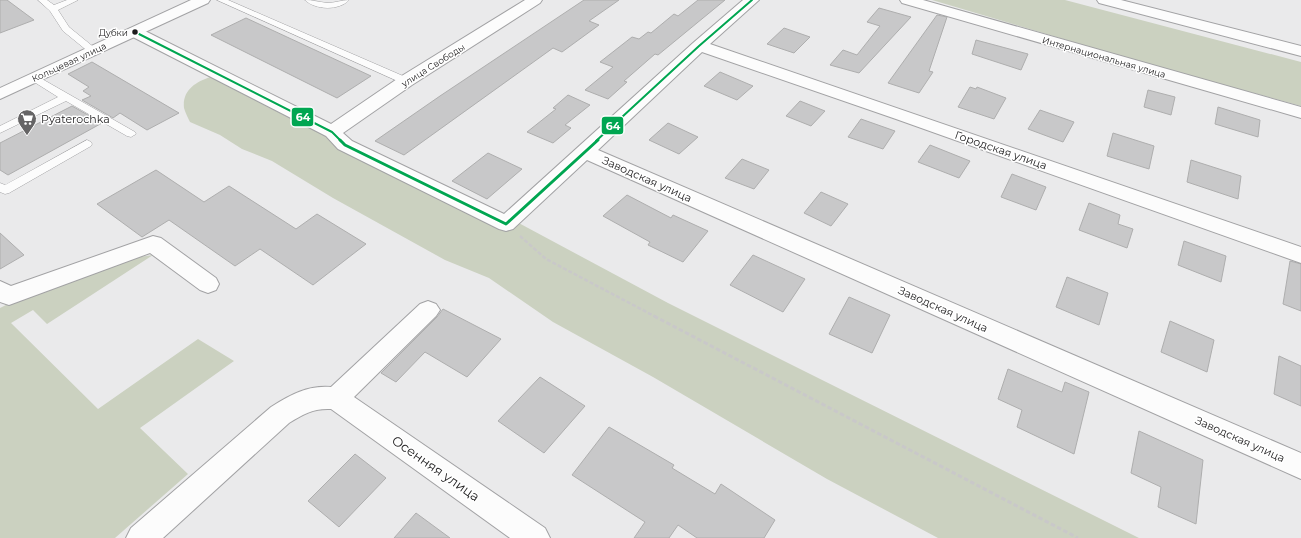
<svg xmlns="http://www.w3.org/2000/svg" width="1301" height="538" font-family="Montserrat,sans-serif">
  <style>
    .green { fill: #cbd1c0 }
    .building { fill: #c8c8c9; stroke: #aeaeae }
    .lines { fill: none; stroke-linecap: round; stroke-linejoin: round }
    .service-casing { stroke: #a2a2a4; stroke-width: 1 }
    .minor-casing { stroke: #a2a2a4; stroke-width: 2 }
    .secondary-casing { stroke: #a2a2a4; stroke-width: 2 }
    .path-far1 { stroke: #c9c8c9; stroke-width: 2.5; stroke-dasharray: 4 2; stroke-linecap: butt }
    .path { stroke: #c9c8c9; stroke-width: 3; stroke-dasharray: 4.5 2.5; stroke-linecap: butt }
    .service { fill: #fcfcfc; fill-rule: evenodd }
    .minor { fill: #fcfcfc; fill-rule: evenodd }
    .secondary { fill: #fcfcfc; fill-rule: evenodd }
    .bus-1-far1-casing { stroke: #fff; stroke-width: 4 }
    .bus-1-casing { stroke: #fff; stroke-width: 6 }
    .bus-1-far1 { stroke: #00a651; stroke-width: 2 }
    .bus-1 { stroke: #00a651; stroke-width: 3 }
    .bus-dot { fill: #1d1c1d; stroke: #fff; stroke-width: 1.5 }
    .labels { text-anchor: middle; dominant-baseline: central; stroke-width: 3; stroke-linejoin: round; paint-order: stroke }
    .far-bus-label { font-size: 9px; fill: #1d1c1d; stroke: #fff; text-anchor: end }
    .far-street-label { font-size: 9px; fill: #1d1c1d; stroke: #fff }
    .poi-label { font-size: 11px; fill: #1d1c1d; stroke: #fff; text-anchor: start }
    .street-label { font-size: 11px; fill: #1d1c1d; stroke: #fff }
    .near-street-label { font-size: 13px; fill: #1d1c1d; stroke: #fff }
    .line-badge { stroke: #fff; stroke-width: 1.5 }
    .badge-label { font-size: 11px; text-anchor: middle; font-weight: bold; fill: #fff }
  </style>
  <rect width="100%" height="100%" fill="#eaeaeb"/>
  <path class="green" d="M 932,0 L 1065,0 L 1301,62 L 1301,106 L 1147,64 Z
    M 210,77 L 301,124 L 347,138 L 375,154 L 500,213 L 668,303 L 1139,538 L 938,538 L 827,479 L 653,377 L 553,322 L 489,278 L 445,260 L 333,198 L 272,161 L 242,149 L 220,135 L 190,122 C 188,118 185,112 184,108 C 182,90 196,82 210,77 Z
    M 153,255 L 47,324 L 33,310 L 11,323 L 98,409 L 198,339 L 234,361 L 140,428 L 188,474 L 115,538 L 0,538 L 0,308 L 70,273 L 111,261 Z"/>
  <path class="building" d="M 0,0 L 7,0 L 34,20 L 0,33 Z
    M 584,0 L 619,0 L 589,21 L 599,25 L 562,52 L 553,48 L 404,155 L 375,141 L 440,96 Z
    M 698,0 L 725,0 L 658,55 L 655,54 L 624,81 L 627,82 L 608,99 L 585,90 L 613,67 L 600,62 L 632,37 L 639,39 L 648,32 L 651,33 L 674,14 L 678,16 Z
    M 879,8 L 911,17 L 859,73 L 830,65 L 843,50 L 857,55 L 880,26 L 867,22 Z
    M 937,15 L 947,17 L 929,71 L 933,72 L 919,93 L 888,83 Z
    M 246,18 L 371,76 L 337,98 L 211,35 Z
    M 784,28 L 810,37 L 794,53 L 767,44 Z
    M 976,40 L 1028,54 L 1021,70 L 972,54 Z
    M 92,62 L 179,113 L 147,130 L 120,113 L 113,118 L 82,100 L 91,96 L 83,91 L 89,87 L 68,74 Z
    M 720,72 L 753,86 L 737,100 L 704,86 Z
    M 970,87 L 976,89 L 977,87 L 1006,98 L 994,119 L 958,107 Z
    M 1148,90 L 1175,97 L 1171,115 L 1144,107 Z
    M 568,95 L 590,105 L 565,125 L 571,128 L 553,143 L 527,132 L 556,109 L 553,108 Z
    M 800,101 L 825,111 L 811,126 L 786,116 Z
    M 72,106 L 102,123 L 8,175 L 0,170 L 0,143 Z
    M 1218,107 L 1260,120 L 1258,137 L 1215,124 Z
    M 1040,110 L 1074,122 L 1063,142 L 1028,129 Z
    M 861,119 L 895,131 L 883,149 L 848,137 Z
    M 668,123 L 698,137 L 679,154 L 649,140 Z
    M 1113,133 L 1154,146 L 1149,169 L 1107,156 Z
    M 930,145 L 970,161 L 959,178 L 918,162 Z
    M 488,153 L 522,169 L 487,199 L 452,181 Z
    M 742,159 L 769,170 L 754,189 L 725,178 Z
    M 1191,160 L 1241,176 L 1238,199 L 1187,182 Z
    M 156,170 L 204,202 L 229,186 L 296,229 L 317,214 L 366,244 L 313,285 L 260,249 L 235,266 L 169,220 L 142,237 L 97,204 Z
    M 1012,174 L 1046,187 L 1036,210 L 1001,197 Z
    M 821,192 L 848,204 L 831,226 L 804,213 Z
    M 627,195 L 671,218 L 673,215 L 708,231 L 683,262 L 648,245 L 650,242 L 603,216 Z
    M 1089,203 L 1120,215 L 1118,224 L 1133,229 L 1127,248 L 1079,230 Z
    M 0,233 L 24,255 L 0,269 Z
    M 1184,241 L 1226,256 L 1221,282 L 1178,265 Z
    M 753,255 L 805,279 L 783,312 L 730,285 Z
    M 1290,261 L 1301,264 L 1301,311 L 1283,304 Z
    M 1067,277 L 1108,293 L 1099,325 L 1056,307 Z
    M 849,297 L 890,315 L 872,353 L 829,334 Z
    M 443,309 L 501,339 L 467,377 L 425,352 L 396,382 L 381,373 L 437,317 Z
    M 1170,321 L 1214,340 L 1207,372 L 1161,352 Z
    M 1279,356 L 1301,366 L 1301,406 L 1274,394 Z
    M 1008,369 L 1062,392 L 1065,382 L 1089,392 L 1074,454 L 1017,427 L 1022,410 L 998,399 Z
    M 540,377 L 585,406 L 544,453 L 498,421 Z
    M 609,427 L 674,465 L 672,468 L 715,494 L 721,484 L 775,520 L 764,538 L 697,538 L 678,525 L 669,538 L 634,538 L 645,522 L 572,475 Z
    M 1139,431 L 1203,460 L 1196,524 L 1158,507 L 1161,487 L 1131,473 Z
    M 355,454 L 386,478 L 339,527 L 308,501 Z
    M 416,513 L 450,538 L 394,538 Z"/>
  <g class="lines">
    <defs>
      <path id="service" d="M 38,0 L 47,0 L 54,5 L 67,0 L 78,0 L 58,10 L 69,27 L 96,49 L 98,51 L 96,53 L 90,53 L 63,31 L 50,11 Z
        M 217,0 L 228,0 L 410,79 L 411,81 L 410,83 L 402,83 Z
        M 305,0 C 313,0 319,2 327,3 C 335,3 342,0 349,0 C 339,11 315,10 305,0 Z
        M 35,75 L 135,132 L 136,134 L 131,137 L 127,136 L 66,101 L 0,133 L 0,126 L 58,97 L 31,80 L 30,78 Z
        M 87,140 L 91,142 L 92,144 L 91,146 L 9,193 L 5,194 L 0,192 L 0,183 L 5,185 Z"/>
      <path id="minor" d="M 525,0 L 542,0 L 540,3 L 412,85 L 343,133 L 352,141 L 504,214 L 693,43 L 743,0 L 759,0 L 710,44 L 1301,247 L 1301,263 L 896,119 L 702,52 L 598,150 L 1301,453 L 1301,479 L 587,160 L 513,229 L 506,231 L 499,229 L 338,149 L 326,136 L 129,35 L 127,32 L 129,29 L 135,27 L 141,29 L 331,124 L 400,77 Z
        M 900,0 L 923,0 L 1301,107 L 1301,118 L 902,3 Z
        M 1097,0 L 1121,0 L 1301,46 L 1301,56 L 1099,3 Z
        M 153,236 L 161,238 L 216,278 L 219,284 L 216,290 L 208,293 L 200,290 L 150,253 L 9,305 L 0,302 L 0,281 L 11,286 Z
        M 428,301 L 436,304 L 440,310 L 436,316 L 354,397 L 545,528 L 550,538 L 510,538 L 331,409 C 314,408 303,414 289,423 L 163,538 L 126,538 L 131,528 L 271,407 C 290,395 308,385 331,387 L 420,304 Z"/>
      <path id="secondary" d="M 191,0 L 210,0 L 208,3 L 0,99 L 0,88 Z"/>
    </defs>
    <use href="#service" class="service-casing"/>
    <use href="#minor" class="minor-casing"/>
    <use href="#secondary" class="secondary-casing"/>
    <path class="path-far1" d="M 520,236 L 546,259 L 656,317"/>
    <path class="path" d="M 654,316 L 1078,538"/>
    <use href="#service" class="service"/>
    <use href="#minor" class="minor"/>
    <use href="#secondary" class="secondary"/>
    <defs>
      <path id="bus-1-far1" d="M 135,32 L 332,132 L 341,141
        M 596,141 L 699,46 L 752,0"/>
      <path id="bus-1" d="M 340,140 L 345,145 L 506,224 L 598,140"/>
    </defs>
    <use href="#bus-1-far1" class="bus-1-far1-casing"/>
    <use href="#bus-1" class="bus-1-casing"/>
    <use href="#bus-1-far1" class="bus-1-far1"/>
    <use href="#bus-1" class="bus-1"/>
  </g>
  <defs>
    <symbol id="supermarket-pin" viewBox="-11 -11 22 30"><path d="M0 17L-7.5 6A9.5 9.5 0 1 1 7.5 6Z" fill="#656465" stroke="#fff"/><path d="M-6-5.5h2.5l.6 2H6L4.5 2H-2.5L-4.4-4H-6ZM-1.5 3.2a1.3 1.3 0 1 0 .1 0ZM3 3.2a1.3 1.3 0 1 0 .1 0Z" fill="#fff"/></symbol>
  </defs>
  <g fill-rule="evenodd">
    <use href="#supermarket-pin" x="16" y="108" width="22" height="30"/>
  </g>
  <circle class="bus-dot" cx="135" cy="32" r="3.5"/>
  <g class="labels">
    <g class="far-bus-label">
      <text x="128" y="32">Дубки</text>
    </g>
    <g class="far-street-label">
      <text transform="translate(1104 57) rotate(16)">Интернациональная улица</text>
      <text transform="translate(69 62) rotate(-25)">Кольцевая улица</text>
      <text transform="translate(433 65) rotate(-32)">улица Свободы</text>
    </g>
    <g class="poi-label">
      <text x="41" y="119">Pyaterochka</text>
    </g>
    <g class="street-label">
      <text transform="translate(1001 150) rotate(19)">Городская улица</text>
      <text transform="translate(647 179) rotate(24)">Заводская улица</text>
      <text transform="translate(943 309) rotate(24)">Заводская улица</text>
      <text transform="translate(1240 439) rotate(24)">Заводская улица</text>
    </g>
    <g class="near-street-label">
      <text transform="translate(436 468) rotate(35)">Осенняя улица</text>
    </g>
  </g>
  <g class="line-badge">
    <rect x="291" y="107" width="23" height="20" rx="4" fill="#00a651"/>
    <rect x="601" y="116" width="23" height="19" rx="4" fill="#00a651"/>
  </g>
  <g class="badge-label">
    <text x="303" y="121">64</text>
    <text x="613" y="130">64</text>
  </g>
</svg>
